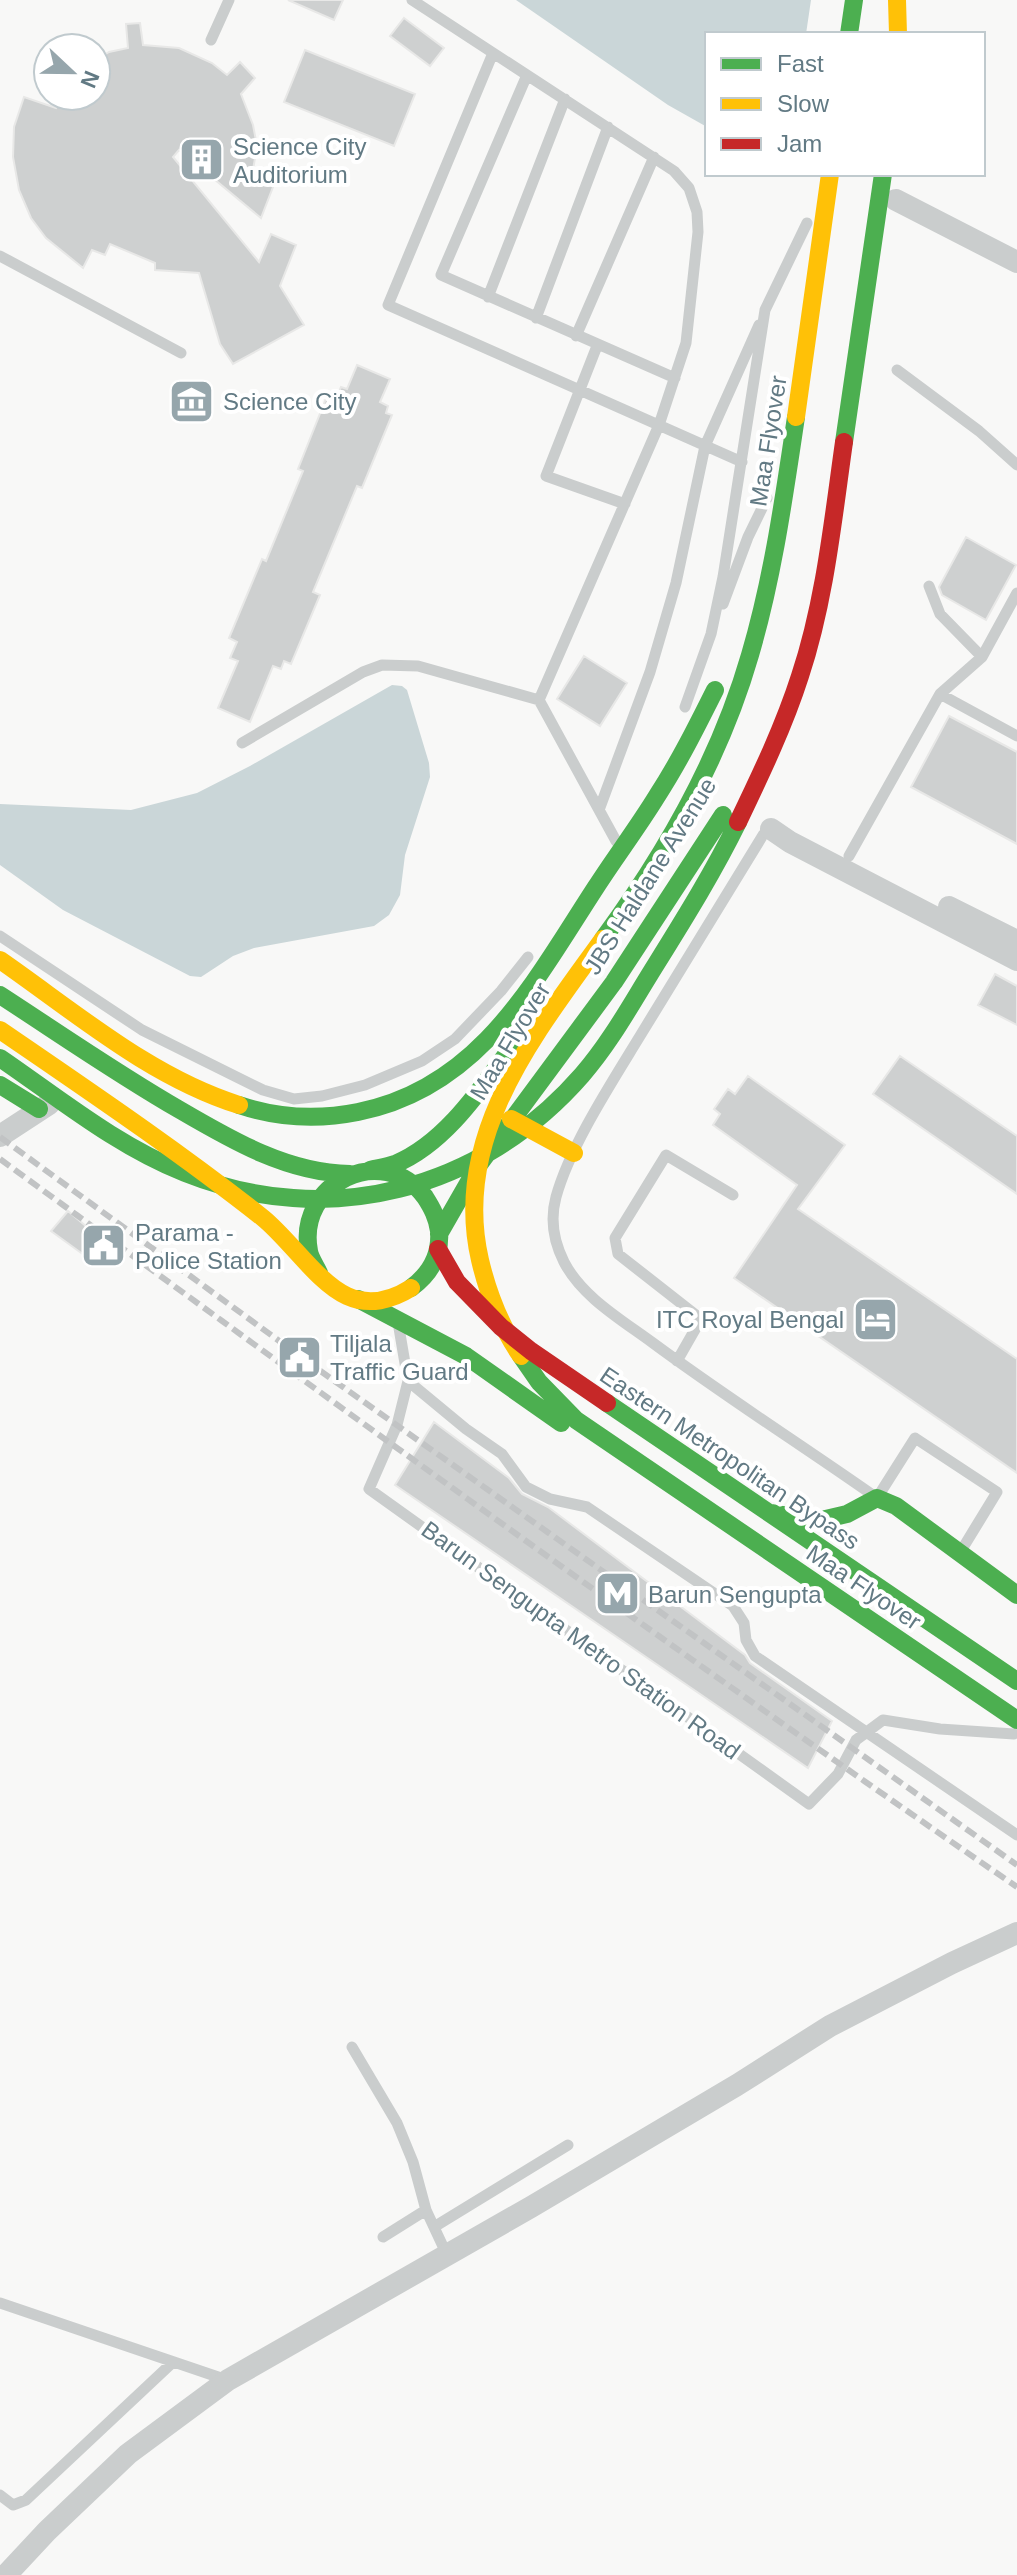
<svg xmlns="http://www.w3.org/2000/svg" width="1017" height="2575" font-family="Arial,sans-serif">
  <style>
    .water { fill: #cad6d8 }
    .building { fill: #ced0d0; stroke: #e8e8e7; stroke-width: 2 }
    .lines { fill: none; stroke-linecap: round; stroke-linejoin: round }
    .lane { stroke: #cacdcd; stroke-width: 11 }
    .street { stroke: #cacdcd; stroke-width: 22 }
    .fast { stroke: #4caf50; stroke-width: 18 }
    .slow { stroke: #ffc107; stroke-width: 18 }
    .jam { stroke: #c62828; stroke-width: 18 }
    .rail { stroke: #c1c3c4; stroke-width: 6; stroke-dasharray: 12 6; stroke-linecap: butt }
    .labels { text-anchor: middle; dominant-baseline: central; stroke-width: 8; stroke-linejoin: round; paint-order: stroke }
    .poi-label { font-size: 24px; fill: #627a84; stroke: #fff; text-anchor: start }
    .street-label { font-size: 24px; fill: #627a84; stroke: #fff }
  </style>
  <rect width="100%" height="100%" fill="#f8f8f7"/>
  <path class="water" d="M 516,0 L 811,0 L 806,34 L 707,34 L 707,127 L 668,105 Z
    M 392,685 L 402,686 L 407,690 L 429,763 L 430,777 L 405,855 L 400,895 L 389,915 L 374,926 L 254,948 L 233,956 L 201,977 L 190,976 L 63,910 L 0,865 L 0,804 L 131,810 L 197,793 L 250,766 Z"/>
  <path class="building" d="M 288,0 L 343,0 L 334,20 Z
    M 404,18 L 444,48 L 430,66 L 390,36 Z
    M 140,23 L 143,45 L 179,48 L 212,63 L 227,75 L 240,62 L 255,78 L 241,94 L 253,125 L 257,146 L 253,170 L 278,174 L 261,218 L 179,150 L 173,157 L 259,262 L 271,234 L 296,245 L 280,286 L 304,325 L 233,364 L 220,344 L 199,273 L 155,270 L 155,263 L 110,244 L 105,255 L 92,250 L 83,268 L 46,238 L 31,218 L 19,190 L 13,157 L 14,127 L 24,97 L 56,108 L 62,96 L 96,96 L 96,60 L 109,52 L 128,48 L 126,24 Z
    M 305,50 L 415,94 L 394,146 L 284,102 Z
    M 357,365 L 390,379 L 380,402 L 388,406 L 386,413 L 392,415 L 362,488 L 357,486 L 313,592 L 320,595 L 291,664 L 284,661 L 281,669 L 273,666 L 250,722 L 218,708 L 238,661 L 230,658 L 237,642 L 229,638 L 262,559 L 266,561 L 303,471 L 298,469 L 329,391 L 338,394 L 341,387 L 347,389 Z
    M 966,537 L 1016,565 L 986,620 L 942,595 L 939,587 Z
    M 584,656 L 627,683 L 600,726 L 557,699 Z
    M 949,716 L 1017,752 L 1017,844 L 911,787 Z
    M 995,974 L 1017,986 L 1017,1025 L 978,1005 Z
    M 900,1056 L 1017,1136 L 1017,1194 L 873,1094 Z
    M 748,1076 L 845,1145 L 798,1209 L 1017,1359 L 1017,1473 L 734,1278 L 797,1185 L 713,1125 L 720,1114 L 714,1109 L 728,1089 L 735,1094 Z
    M 68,1211 L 100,1238 L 84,1255 L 51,1231 Z
    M 434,1422 L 509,1478 L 522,1494 L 548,1507 L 745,1655 L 750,1663 L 832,1721 L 808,1768 L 395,1485 Z"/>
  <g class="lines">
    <path class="lane" d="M 412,0 L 674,171 L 689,188 L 697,212 L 698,232 L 686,343 L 659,425 L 539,700
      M 211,40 L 229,0
      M 493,53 L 388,305 L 742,462
      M 527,75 L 441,275 L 675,378
      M 0,256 L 181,353
      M 488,297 L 565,99
      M 536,318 L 608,127
      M 576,336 L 654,157
      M 597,346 L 546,476 L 625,504
      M 897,370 L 979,431 L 1017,465
      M 929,586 L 940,614 L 982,657
      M 723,604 L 748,537 L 767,498
      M 940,694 L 1017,736
      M 685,707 L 711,634 L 723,577 L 765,310 L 807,223
      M 242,743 L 363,672 L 382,665 L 418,666 L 539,700 L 616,841
      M 599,810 L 650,672 L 676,583 L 705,446 L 759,325
      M 771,829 L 763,835 C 722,902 681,969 640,1036 C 612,1082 570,1146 556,1197 C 550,1219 554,1242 564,1262 C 582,1297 622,1320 653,1343 C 726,1397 803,1446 877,1498 L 915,1438 L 997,1492 L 961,1551
      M 849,856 L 940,694 L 982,657 L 1017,593
      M 0,936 L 142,1030 L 263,1090 L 294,1099 L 322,1096 L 365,1085 L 422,1061 L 455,1039 L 501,991 L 528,957
      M 399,1328 L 408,1381 L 397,1425 L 369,1489 L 809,1804 L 838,1774 L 856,1740 L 883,1720 L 940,1729 L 1014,1734
      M 677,1361 L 701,1319 L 618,1254 L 615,1238 L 666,1155 L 733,1195
      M 408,1381 L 466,1429 L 502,1454 L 526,1487 L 550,1499 L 587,1507 L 733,1606 L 744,1623 L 746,1640 L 755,1656 L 1017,1835
      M 352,2047 L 397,2123 L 413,2162 L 426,2210 L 447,2255
      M 434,2227 L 568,2145
      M 383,2237 L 426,2210
      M 0,2303 L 227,2380
      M 0,2495 L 13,2505 L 26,2500 L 172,2363"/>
    <path class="street" d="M 896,200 L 1017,262
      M 771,829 L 790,842 L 1017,960
      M 949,907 L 1017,941
      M 0,1136 L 49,1104
      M 6,2575 L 47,2531 L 128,2454 L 228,2380 L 531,2207 L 737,2085 L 830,2026 L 952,1963 L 1017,1933"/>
    <path class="fast" d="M 849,34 L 854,0
      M 844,442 L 883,174
      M 603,939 C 667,852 720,759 750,655 C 773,577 784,497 796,417
      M 0,995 C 60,1034 119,1075 180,1110 C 233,1141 288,1173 350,1174
      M 0,1058 C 60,1099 117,1146 185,1173 C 328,1230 481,1191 582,1075 C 609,1044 629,1008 650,974 C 681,924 712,875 738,822
      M 0,1085 L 39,1109
      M 239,1105 C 278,1118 318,1120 358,1112 C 480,1088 534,982 596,887 C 616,856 638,827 657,796 C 679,762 697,726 715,690
      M 370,1170 C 378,1168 387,1167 395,1164 C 446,1143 482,1087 514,1044
      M 439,1234 L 478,1166 L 614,982 L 723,815
      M 319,1273 C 316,1266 310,1258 309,1251 C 296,1183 383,1141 425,1197 C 432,1208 437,1217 439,1231 C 441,1255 430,1274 411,1288
      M 358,1299 L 466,1356 L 561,1423
      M 521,1356 L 539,1382 L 576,1420 L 1017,1720
      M 607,1403 L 1017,1681
      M 772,1513 L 817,1521 L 847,1514 L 877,1498 L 896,1506 L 1017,1595"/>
    <path class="slow" d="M 897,0 L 898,34
      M 796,417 L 830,174
      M 0,960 C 75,1012 150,1077 239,1105
      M 0,1030 C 89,1091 178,1151 263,1218 C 290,1240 318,1283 347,1296 C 369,1306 392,1300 411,1288
      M 511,1119 L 574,1153
      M 521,1356 C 501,1327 488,1294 480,1260 C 451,1136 535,1034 603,939"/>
    <path class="jam" d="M 738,822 C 761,774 784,726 800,676 C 825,601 833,519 844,442
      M 438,1249 L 457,1282 L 501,1327 L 531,1351 L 607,1403"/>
    <path class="rail" d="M 0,1137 L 319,1370 L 1017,1865
      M 0,1159 C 337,1405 674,1651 1017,1887"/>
  </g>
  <defs>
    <symbol id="building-square" viewBox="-11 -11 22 22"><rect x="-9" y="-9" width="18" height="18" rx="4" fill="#96a6ac" stroke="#fff"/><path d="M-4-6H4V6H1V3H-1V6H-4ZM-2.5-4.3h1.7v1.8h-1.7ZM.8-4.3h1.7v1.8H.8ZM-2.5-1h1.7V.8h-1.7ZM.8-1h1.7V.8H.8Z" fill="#fff"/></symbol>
    <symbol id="museum-square" viewBox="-11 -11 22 22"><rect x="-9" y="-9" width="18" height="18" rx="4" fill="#96a6ac" stroke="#fff"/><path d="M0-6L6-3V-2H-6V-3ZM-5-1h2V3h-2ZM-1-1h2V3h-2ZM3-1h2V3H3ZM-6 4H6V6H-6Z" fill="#fff"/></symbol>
    <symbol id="civic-square" viewBox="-11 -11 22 22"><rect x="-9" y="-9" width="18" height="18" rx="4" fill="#96a6ac" stroke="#fff"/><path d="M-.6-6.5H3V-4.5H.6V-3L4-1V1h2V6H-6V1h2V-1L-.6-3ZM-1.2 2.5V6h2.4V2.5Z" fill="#fff"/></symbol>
    <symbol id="hotel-square" viewBox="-11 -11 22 22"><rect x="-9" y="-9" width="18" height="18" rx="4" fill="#96a6ac" stroke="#fff"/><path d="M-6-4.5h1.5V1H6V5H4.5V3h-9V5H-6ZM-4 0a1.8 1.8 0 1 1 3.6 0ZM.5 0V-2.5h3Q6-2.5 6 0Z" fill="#fff"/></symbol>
    <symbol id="metro-square" viewBox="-11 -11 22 22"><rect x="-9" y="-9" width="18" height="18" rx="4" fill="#96a6ac" stroke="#fff"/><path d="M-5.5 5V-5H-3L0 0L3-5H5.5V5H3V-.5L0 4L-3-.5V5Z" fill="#fff"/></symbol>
  </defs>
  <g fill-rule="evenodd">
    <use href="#building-square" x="176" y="134" width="51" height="51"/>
    <use href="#museum-square" x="166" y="376" width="51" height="51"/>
    <use href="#civic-square" x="78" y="1220" width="51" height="51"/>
    <use href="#hotel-square" x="850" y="1294" width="51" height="51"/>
    <use href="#civic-square" x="274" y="1332" width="51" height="51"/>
    <use href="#metro-square" x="592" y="1568" width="51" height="51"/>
  </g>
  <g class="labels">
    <g class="poi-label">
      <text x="233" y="146">Science City<tspan x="233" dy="28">Auditorium</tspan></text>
      <text x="223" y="401">Science City</text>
      <text x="135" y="1232">Parama -<tspan x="135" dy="28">Police Station</tspan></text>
      <text x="844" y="1319" text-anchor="end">ITC Royal Bengal</text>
      <text x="330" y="1343">Tiljala<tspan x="330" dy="28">Traffic Guard</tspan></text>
      <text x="648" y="1594">Barun Sengupta</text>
    </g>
    <g class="street-label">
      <text transform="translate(768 441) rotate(-81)">Maa Flyover</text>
      <text transform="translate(650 876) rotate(-58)">JBS Haldane Avenue</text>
      <text transform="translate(510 1041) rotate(-59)">Maa Flyover</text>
      <text transform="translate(730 1458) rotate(34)">Eastern Metropolitan Bypass</text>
      <text transform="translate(864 1587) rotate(34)">Maa Flyover</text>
      <text transform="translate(581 1640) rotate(36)">Barun Sengupta Metro Station Road</text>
    </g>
  </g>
  <rect x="705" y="32" width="280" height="144" fill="#ffffff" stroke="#c0cace" stroke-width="2"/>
  <rect x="721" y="58" width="40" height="12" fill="#4caf50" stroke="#c0cace" stroke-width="2"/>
  <text x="777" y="72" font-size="24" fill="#627a84">Fast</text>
  <rect x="721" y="98" width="40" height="12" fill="#ffc107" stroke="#c0cace" stroke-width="2"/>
  <text x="777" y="112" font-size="24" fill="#627a84">Slow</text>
  <rect x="721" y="138" width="40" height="12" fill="#c62828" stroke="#c0cace" stroke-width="2"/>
  <text x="777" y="152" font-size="24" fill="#627a84">Jam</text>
  <g transform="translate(72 72) rotate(112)"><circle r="38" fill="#ffffff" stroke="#c0cace" stroke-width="2"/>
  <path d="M0-6L14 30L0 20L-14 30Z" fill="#96a6ac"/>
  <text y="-12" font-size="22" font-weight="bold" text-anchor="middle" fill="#627a84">N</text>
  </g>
</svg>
